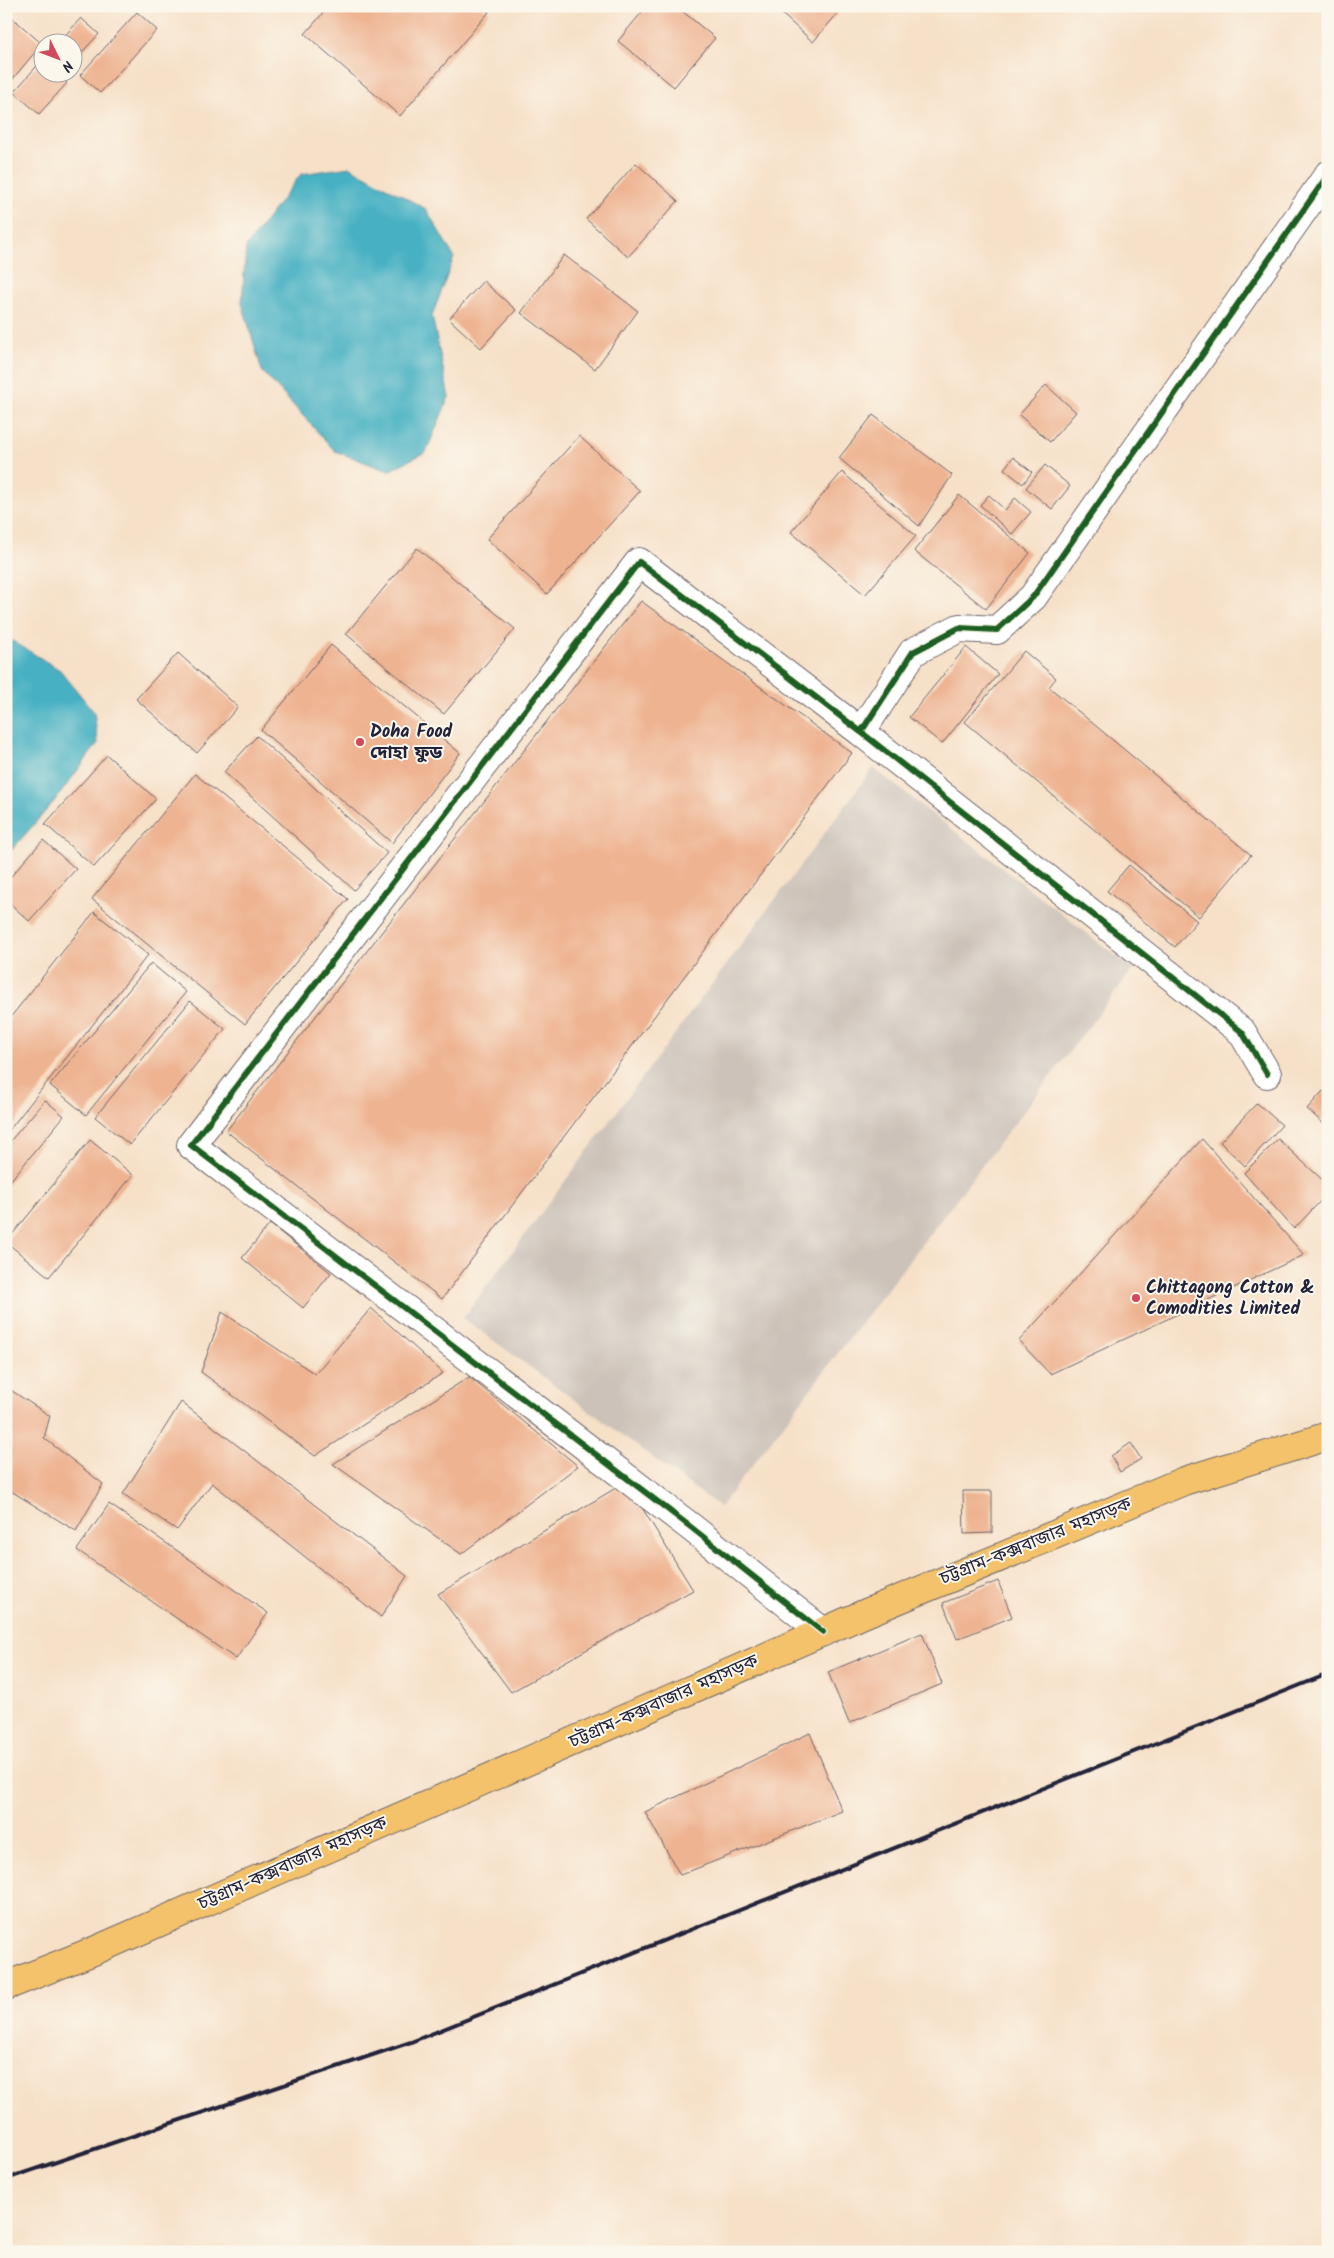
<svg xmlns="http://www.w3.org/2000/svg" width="1334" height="2258" font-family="Kalam,'Noto Sans Bengali',sans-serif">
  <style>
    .industrial { fill: #ccc2b9 }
    .water { fill: #46b1c3; stroke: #346a7f }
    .building { fill: #eeb391 }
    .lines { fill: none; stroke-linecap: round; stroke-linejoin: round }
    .minor-casing { stroke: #6c646c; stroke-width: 30 }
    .highway-casing { stroke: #6c646c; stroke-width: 30 }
    .minor { stroke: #fff; stroke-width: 28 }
    .highway { stroke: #f3c26a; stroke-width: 28 }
    .rail { stroke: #22223b; stroke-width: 4 }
    .cycleway-casing { stroke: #fbf7ec; stroke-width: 9 }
    .cycleway { stroke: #1b5e20; stroke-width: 6 }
    .poi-dot { fill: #d1495b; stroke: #fbf7ec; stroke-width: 2 }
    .labels { text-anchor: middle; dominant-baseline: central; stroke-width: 4; stroke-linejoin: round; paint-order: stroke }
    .poi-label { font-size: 18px; font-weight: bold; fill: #22223b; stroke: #fbf7ec; text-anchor: start }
    .street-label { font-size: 18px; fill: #22223b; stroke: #fbf7ec }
  </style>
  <rect width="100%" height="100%" fill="#fbf7ec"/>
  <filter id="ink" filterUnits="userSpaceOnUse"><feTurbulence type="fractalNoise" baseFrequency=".02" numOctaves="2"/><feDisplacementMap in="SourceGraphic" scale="10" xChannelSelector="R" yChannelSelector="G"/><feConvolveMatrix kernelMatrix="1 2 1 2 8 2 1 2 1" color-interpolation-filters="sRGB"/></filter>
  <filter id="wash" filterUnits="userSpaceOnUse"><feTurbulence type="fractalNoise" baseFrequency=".0096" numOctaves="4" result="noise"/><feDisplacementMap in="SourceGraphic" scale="20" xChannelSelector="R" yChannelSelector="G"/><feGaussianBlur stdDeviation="1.12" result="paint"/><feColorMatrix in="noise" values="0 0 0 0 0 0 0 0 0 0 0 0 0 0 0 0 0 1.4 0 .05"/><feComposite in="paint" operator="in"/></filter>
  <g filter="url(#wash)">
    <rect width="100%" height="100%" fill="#f6e0c7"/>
    <path class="industrial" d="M 873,768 L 1133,969 L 720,1507 L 463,1318 Z"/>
    <path class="water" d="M 350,167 L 426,209 L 454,257 L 432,316 L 449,397 L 426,452 L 388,471 L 335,451 L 262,371 L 242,303 L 246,247 L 301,174 Z
      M 6,637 L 60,670 L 94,712 L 98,743 L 57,798 L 9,853 L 6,853 Z"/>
    <g id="blocks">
      <path class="building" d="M 329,6 L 482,6 L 489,12 L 400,116 L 305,34 Z
        M 647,6 L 676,6 L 715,38 L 674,87 L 618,41 Z
        M 773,6 L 844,6 L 813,42 Z
        M 6,12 L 42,44 L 10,82 L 6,79 Z
        M 137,12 L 157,30 L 100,93 L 80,75 Z
        M 81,18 L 99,34 L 72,63 L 72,42 L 59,42 Z
        M 42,60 L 42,72 L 56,72 L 67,83 L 39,114 L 14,92 Z
        M 636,163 L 678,201 L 628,257 L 586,219 Z
        M 564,255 L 638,311 L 595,369 L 521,313 Z
        M 483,281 L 516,310 L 481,348 L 449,319 Z
        M 1046,385 L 1076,412 L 1050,442 L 1019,415 Z
        M 873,415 L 952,475 L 919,526 L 839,458 Z
        M 579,436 L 640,491 L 547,594 L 487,539 Z
        M 1013,457 L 1032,472 L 1023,484 L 1004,469 Z
        M 1045,465 L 1070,486 L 1052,509 L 1026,488 Z
        M 842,472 L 916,536 L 865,595 L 791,532 Z
        M 959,495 L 1030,553 L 986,609 L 914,551 Z
        M 989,495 L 1005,510 L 1015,498 L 1031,512 L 1012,534 L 980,505 Z
        M 417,548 L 515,629 L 444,714 L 346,634 Z
        M 641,601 L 852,753 L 442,1299 L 226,1131 Z
        M 331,645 L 460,753 L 392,843 L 261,730 Z
        M 966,647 L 998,674 L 942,744 L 909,717 Z
        M 1024,651 L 1056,678 L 1049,687 L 1251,855 L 1199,917 L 965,722 Z
        M 178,653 L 238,707 L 197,753 L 136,699 Z
        M 257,736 L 387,853 L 354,890 L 224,772 Z
        M 107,755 L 156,799 L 94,867 L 45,824 Z
        M 195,774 L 348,899 L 245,1024 L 92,899 Z
        M 43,840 L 76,869 L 29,921 L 6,900 L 6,882 Z
        M 1129,865 L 1197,921 L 1175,947 L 1107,891 Z
        M 94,912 L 148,955 L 6,1134 L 6,1023 Z
        M 151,963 L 186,992 L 86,1115 L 50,1085 Z
        M 190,1001 L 225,1029 L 130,1145 L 95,1117 Z
        M 1323,1091 L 1328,1095 L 1328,1120 L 1324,1124 L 1307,1109 Z
        M 45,1100 L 64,1116 L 6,1186 L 6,1146 Z
        M 1257,1103 L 1282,1125 L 1245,1166 L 1220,1142 Z
        M 1202,1139 L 1304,1255 L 1050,1374 L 1019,1341 Z
        M 1278,1139 L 1328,1185 L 1328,1193 L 1294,1229 L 1244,1173 Z
        M 90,1140 L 133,1175 L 49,1277 L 6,1242 Z
        M 270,1224 L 331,1273 L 303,1308 L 242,1258 Z
        M 371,1308 L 443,1373 L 315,1456 L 201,1372 L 222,1312 L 315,1374 Z
        M 469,1377 L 578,1466 L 461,1554 L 333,1464 Z
        M 6,1387 L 50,1416 L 44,1438 L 103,1484 L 76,1531 L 6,1488 Z
        M 181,1402 L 407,1576 L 381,1617 L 212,1483 L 177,1530 L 123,1494 Z
        M 1131,1443 L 1141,1459 L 1120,1472 L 1111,1456 Z
        M 626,1482 L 693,1590 L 511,1692 L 438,1594 Z
        M 963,1491 L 992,1491 L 992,1533 L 964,1534 Z
        M 109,1504 L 268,1613 L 236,1659 L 77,1550 Z
        M 998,1581 L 1012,1617 L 957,1639 L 943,1603 Z
        M 922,1633 L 942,1684 L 849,1723 L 828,1672 Z
        M 810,1733 L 842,1811 L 680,1875 L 645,1812 Z"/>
    </g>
  </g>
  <g filter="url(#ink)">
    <use href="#blocks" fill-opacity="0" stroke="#6c646c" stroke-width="1"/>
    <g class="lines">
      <defs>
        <path id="minor" d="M 1267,1074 L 1242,1032 L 861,732 L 913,652 L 959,628 L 997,630 L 1033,597 L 1328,175
          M 823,1632 L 692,1528 L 191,1145 L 639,562 L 861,732"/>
        <path id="highway" d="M 6,1986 L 96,1950 L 866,1613 L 1184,1481 L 1328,1436"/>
      </defs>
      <use href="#minor" class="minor-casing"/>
      <use href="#highway" class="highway-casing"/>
      <use href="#minor" class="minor"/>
      <use href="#highway" class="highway"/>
      <path class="rail" d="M 6,2179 L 411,2042 L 1328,1674"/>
      <defs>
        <path id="cycleway" d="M 1267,1074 L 1242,1032 L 861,732 L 913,652 L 959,628 L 997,630 L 1033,597 L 1328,175
          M 823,1632 L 692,1528 L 191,1145 L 639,562 L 861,732"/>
      </defs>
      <use href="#cycleway" class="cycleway-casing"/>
      <use href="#cycleway" class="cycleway"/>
    </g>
  </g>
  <g class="poi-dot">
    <circle cx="360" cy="742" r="5"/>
    <circle cx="1136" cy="1298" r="5"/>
  </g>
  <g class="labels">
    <g class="poi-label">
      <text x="370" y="732">Doha Food<tspan x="370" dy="21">দোহা ফুড</tspan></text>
      <text x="1146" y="1288">Chittagong Cotton &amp;<tspan x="1146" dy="21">Comodities Limited</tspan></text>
    </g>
    <g class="street-label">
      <text transform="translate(1036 1542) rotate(-22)">চট্টগ্রাম-কক্সবাজার মহাসড়ক</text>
      <text transform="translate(664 1702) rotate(-24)">চট্টগ্রাম-কক্সবাজার মহাসড়ক</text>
      <text transform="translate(293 1864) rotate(-24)">চট্টগ্রাম-কক্সবাজার মহাসড়ক</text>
    </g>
  </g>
  <rect width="1334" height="2258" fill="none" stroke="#fbf7ec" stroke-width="25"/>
  <g transform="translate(58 58) rotate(132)"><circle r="24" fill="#fbf7ec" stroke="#a4a2a5"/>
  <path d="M0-4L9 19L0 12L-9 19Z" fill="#d1495b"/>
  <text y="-8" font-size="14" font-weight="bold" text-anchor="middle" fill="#22223b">N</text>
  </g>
</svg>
